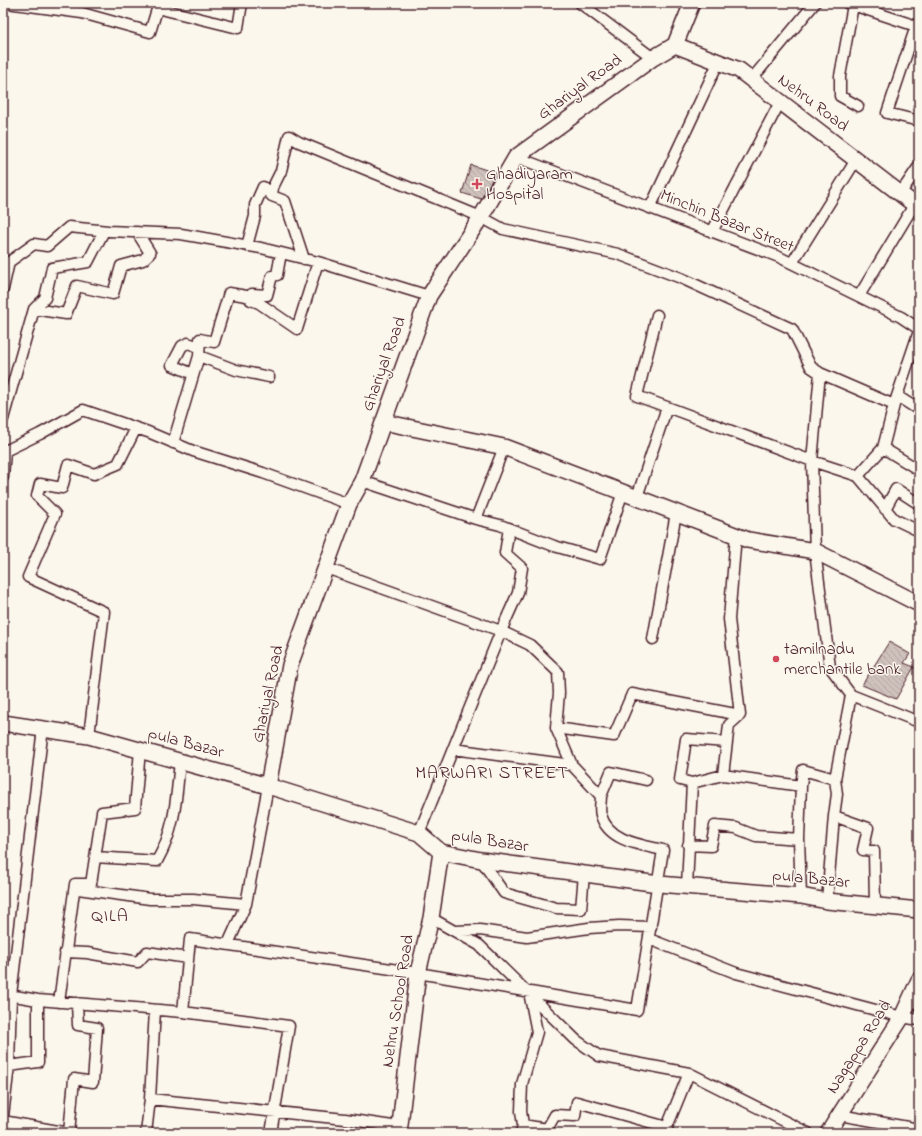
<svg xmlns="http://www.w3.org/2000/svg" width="922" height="1136" font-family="'Indie Flower',sans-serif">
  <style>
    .building { fill: url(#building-back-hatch); stroke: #4a1f2b }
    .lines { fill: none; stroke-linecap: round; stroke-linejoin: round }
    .street-casing { stroke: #4a1f2b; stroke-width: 13 }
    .secondary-casing { stroke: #4a1f2b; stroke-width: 18 }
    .street { stroke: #fbf7ec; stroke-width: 10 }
    .secondary { stroke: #fbf7ec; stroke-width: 15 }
    .poi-dot { fill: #d1495b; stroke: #fbf7ec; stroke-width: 1.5 }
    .labels { text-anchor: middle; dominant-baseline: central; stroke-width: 3; stroke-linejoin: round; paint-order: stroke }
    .street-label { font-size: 17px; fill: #4a1f2b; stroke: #fbf7ec }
    .poi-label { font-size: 17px; fill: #4a1f2b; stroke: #fbf7ec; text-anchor: start }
    .neighbourhood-label { font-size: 18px; letter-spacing: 1px; fill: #4a1f2b; stroke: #fbf7ec }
  </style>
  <defs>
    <pattern id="building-back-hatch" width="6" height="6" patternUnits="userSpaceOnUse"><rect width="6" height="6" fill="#cfc2bc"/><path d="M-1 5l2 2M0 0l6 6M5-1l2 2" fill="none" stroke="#b3a6a2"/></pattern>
  </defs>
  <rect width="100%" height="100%" fill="#fbf7ec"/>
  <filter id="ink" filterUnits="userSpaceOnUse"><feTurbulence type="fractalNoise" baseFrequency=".025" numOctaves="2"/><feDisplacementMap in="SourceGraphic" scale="8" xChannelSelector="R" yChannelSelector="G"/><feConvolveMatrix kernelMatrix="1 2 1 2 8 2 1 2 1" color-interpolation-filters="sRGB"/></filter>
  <g filter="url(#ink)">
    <path class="building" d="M 471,165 L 496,173 L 481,199 L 462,193 Z
      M 889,642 L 910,654 L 904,663 L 914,667 L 896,699 L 862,685 Z"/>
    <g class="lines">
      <defs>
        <path id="street" d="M 7,3 L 82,13 L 150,32 L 159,3
          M 580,3 L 653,58
          M 847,3 L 919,27
          M 853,5 L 840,76 L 840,96 L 858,106
          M 157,8 L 238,28 L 242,3
          M 916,26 L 887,113 L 919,121
          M 751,80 L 815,3
          M 516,157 L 779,257 L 901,317 L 919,329
          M 900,194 L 919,166
          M 650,208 L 718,63
          M 712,232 L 780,102
          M 247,246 L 255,216 L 255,205 L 263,187 L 272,196
          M 281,253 L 277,275 L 272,276 L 267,295 L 252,294 L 251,300 L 259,303 L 297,329 L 318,262
          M 304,259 L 285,201 L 272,196 L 273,187 L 281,171 L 289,136 L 299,142 L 481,217 L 503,229 L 618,254 L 681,278 L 792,329 L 811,367 L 820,373 L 894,405
          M 792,263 L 856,160
          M 3,289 L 9,262 L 34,244 L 47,246 L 69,227 L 108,231 L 181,234 L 261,248 L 318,262 L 429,296
          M 859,296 L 914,205
          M 252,297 L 229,293 L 214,342 L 200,339 L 199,356 L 236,370 L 269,377
          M 34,309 L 66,314 L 77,286 L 113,294 L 121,266 L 143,260 L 150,253 L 137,232
          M 657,315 L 637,396 L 667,407
          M 919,331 L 894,405 L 883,448 L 858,476 L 894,519 L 919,531
          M 820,373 L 812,461 L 815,551 L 830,667 L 851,695 L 919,722
          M 193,374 L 172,365 L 182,346 L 188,343 L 199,347
          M 897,396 L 919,410
          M 3,419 L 34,309 L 45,298 L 52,268 L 88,262 L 104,231
          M 173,443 L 199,356
          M 883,448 L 919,470
          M 3,449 L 5,451 L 40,434 L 83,410 L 148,432 L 193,451 L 263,473 L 349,504
          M 3,477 L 5,451
          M 362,481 L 476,519 L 500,525 L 554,546 L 600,559 L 623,492
          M 637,497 L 667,407 L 812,461 L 858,476
          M 885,509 L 896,489 L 919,504
          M 476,519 L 504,447
          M 326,568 L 501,631 L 453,749
          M 653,639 L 676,513
          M 556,728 L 614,736 L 632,694 L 740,715 L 729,619 L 736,535
          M 89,736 L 104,612 L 28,577 L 55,514 L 37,496 L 40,484 L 62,488 L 68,465 L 94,474 L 118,464 L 136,428
          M 723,775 L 801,786 L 799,839 L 801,896
          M 835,779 L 851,695
          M 692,783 L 680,780 L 686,739 L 727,742
          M 801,786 L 803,770 L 835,779 L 837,794 L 834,816 L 868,828 L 863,850 L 874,851 L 875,904
          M 601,796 L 611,772 L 646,780
          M 419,833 L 453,749 L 572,765
          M 688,845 L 711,846 L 715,826 L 736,828 L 756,836 L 799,839
          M 95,857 L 157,861 C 176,827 176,799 180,761
          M 481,860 L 504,893 L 556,908 L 581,909 L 584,874
          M 687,886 L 692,783 L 723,775 L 729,725 L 740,715
          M 78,889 L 150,899 L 193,899 L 246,904
          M 827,901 L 834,816
          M 431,918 L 479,945 L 576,1040 L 599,1056 L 689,1073
          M 455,931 L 480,930 L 527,937 L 589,928 L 619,926 L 651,927
          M 649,939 L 736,973 L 902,1017 L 919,1020
          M 228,944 L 246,904 L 268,786
          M 65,952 L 87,953 L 138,962 L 147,952 L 188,958
          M 3,994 L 38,1000 L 183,1012 L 289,1026 L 271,1133
          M 59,1002 L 75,884 L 91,884 L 102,812 L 135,808 L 140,750
          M 183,1012 L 190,939 L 418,973 L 637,1010 L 663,850 C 641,845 608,841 601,815 C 599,810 601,802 601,796 L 572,765 L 556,728 L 559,693 L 558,672 L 530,645 L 501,631 L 518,593 L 522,568 L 505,553 L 509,528
          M 9,1066 L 38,1062 L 38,1000
          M 150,1099 L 155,1010
          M 839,1115 L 919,1129
          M 3,1116 L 9,1066 L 11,995 L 43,728
          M 3,1121 L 69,1133
          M 523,1125 L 547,1129 L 555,1115 L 575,1116 L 577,1102 L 667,1127
          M 69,1133 L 74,1079 L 93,1082 L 97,1028 L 78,1025 L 77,1003
          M 146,1133 L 150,1099 L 345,1119 L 399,1127
          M 521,1133 L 523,1125 L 521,1111 L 522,1084 L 537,1032 L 529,992
          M 668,1133 L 667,1127 L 689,1073 L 808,1133"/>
        <path id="secondary" d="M 675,45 L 739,70 L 919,208
          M 675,45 L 692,3
          M 383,422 L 504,447 L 748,540 L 815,551 L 919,604
          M 3,723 L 89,736 L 268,786 L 419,833 L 441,852 L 481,860 L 659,884 L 801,896 L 827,901 L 919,910
          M 268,786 L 290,665 L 349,504 L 362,481 L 429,296 L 481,217 L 516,157 L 653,58 L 675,45
          M 399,1133 L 418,973 L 431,918 L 441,852
          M 828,1133 L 902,1017 L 919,980"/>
      </defs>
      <use href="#street" class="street-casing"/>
      <use href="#secondary" class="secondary-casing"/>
      <use href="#street" class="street"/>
      <use href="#secondary" class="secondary"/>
    </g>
  </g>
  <g class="poi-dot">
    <path d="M475 178h4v4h4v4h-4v4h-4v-4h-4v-4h4z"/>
    <circle cx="776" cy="659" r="4"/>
  </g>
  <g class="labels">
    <g class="street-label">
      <text transform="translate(580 87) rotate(-36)">Ghariyal Road</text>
      <text transform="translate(813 103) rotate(37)">Nehru Road</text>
      <text transform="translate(727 221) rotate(22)">Minchin Bazar Street</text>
      <text transform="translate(384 364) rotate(-70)">Ghariyal Road</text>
      <text transform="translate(268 694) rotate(-78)">Ghariyal Road</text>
      <text transform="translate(186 743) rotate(15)">pula Bazar</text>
      <text transform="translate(490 841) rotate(9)">pula Bazar</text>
      <text transform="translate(811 879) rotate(6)">pula Bazar</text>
      <text transform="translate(398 1001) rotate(-81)">Nehru School Road</text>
      <text transform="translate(859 1047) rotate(-58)">Nagappa Road</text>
    </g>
    <g class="poi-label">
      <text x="486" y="174">Ghadiyaram<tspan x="486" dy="20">Hospital</tspan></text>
      <text x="784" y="649">tamilnadu<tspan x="784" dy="20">merchantile bank</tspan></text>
    </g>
    <g class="neighbourhood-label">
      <text x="492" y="774">MARWARI STREET</text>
      <text x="110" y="917">QILA</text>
    </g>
  </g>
  <rect width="922" height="1136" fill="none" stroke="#fbf7ec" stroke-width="16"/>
  <rect x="8" y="8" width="906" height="1120" fill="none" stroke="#4a1f2b" stroke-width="1.5" filter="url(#ink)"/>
</svg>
